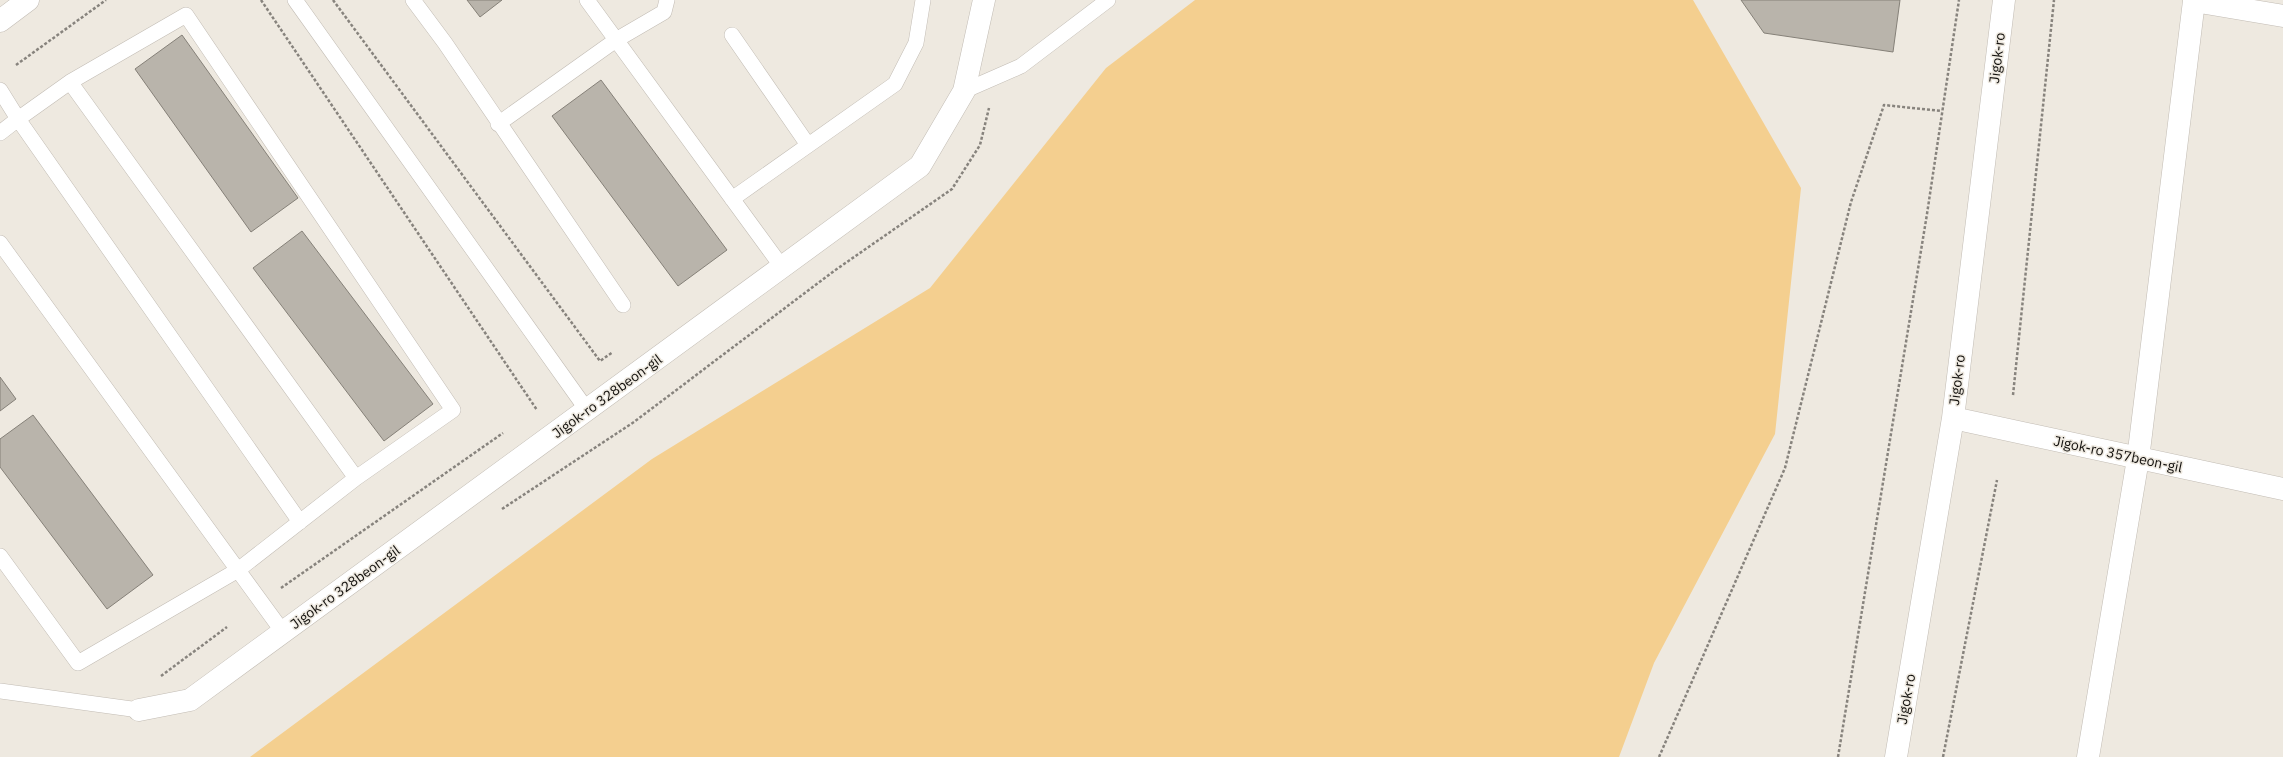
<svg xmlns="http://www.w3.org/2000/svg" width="2283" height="757" font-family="'IBM Plex Sans',sans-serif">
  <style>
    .green { fill: #f4cf8f }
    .building { fill: #b9b4ab; stroke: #858078 }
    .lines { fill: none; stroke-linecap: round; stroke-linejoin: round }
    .service-casing { stroke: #c2bcb4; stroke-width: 16 }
    .minor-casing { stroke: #c2bcb4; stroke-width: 23 }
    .path { stroke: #87837d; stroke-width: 2.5; stroke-dasharray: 3 2; stroke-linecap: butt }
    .service { stroke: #fff; stroke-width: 15 }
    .minor { stroke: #fff; stroke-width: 22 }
    .labels { text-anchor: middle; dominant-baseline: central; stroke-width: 3; stroke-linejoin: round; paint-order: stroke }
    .street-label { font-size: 14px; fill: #13110e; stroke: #eee9e0 }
  </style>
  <rect width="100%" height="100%" fill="#eee9e0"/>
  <path class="green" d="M 1195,0 L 1693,0 L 1801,188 L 1775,434 L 1654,663 L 1619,757 L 250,757 L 652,459 L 930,288 L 1106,68 Z"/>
  <path class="building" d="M 467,0 L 502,0 L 480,17 Z
    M 1741,0 L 1900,0 L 1893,52 L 1764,33 Z
    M 182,35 L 298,198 L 251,232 L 135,69 Z
    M 601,80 L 727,250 L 678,286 L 552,116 Z
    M 302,231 L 433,404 L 384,441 L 253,268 Z
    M 0,377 L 16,399 L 0,411 Z
    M 33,415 L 153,575 L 107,609 L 0,467 L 0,439 Z"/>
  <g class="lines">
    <defs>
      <path id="service" d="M 295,0 L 587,410
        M 413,0 L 445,43 L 623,305
        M 587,0 L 782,267
        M 732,35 L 808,145
        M 70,82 L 186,15 L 453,410 L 356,478
        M 0,90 L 18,119 L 0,133
        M 964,91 L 1021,66 L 1108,0
        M 498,124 L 616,40 L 664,12 L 667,0
        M 732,199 L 895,84 L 916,43 L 923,0
        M 0,243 L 283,632
        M 0,556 L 78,663 L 238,570 L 356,478 L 70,82 L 18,119 L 300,522
        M 0,691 L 139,710"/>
      <path id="minor" d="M 0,21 L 28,0
        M 1953,418 L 2283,489
        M 139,710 L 190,700 L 920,166 L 964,91 L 984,0
        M 1896,757 L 1953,418 L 2004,0
        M 2088,757 L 2138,459 L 2194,1 L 2283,16"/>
    </defs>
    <use href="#service" class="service-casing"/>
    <use href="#minor" class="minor-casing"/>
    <path class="path" d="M 261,0 L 537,410
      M 333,0 L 600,361 L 613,352
      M 16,65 L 106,0
      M 2013,395 L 2054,0
      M 502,509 L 634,422 L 834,271 L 952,189 L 980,145 L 989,108
      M 281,588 L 503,433
      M 161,676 L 227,627
      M 1659,757 L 1785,468 L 1851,202 L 1884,105 L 1942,111
      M 1838,757 L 1927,214 L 1959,0
      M 1943,757 L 1997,480"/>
    <use href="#service" class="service"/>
    <use href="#minor" class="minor"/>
  </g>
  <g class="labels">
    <g class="street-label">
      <text transform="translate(1997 58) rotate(-83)">Jigok-ro</text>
      <text transform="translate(1957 380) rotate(-83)">Jigok-ro</text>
      <text transform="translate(607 396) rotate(-36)">Jigok-ro 328beon-gil</text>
      <text transform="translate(2118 454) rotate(12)">Jigok-ro 357beon-gil</text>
      <text transform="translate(345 587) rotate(-36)">Jigok-ro 328beon-gil</text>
      <text transform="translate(1906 699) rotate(-80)">Jigok-ro</text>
    </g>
  </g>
</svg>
